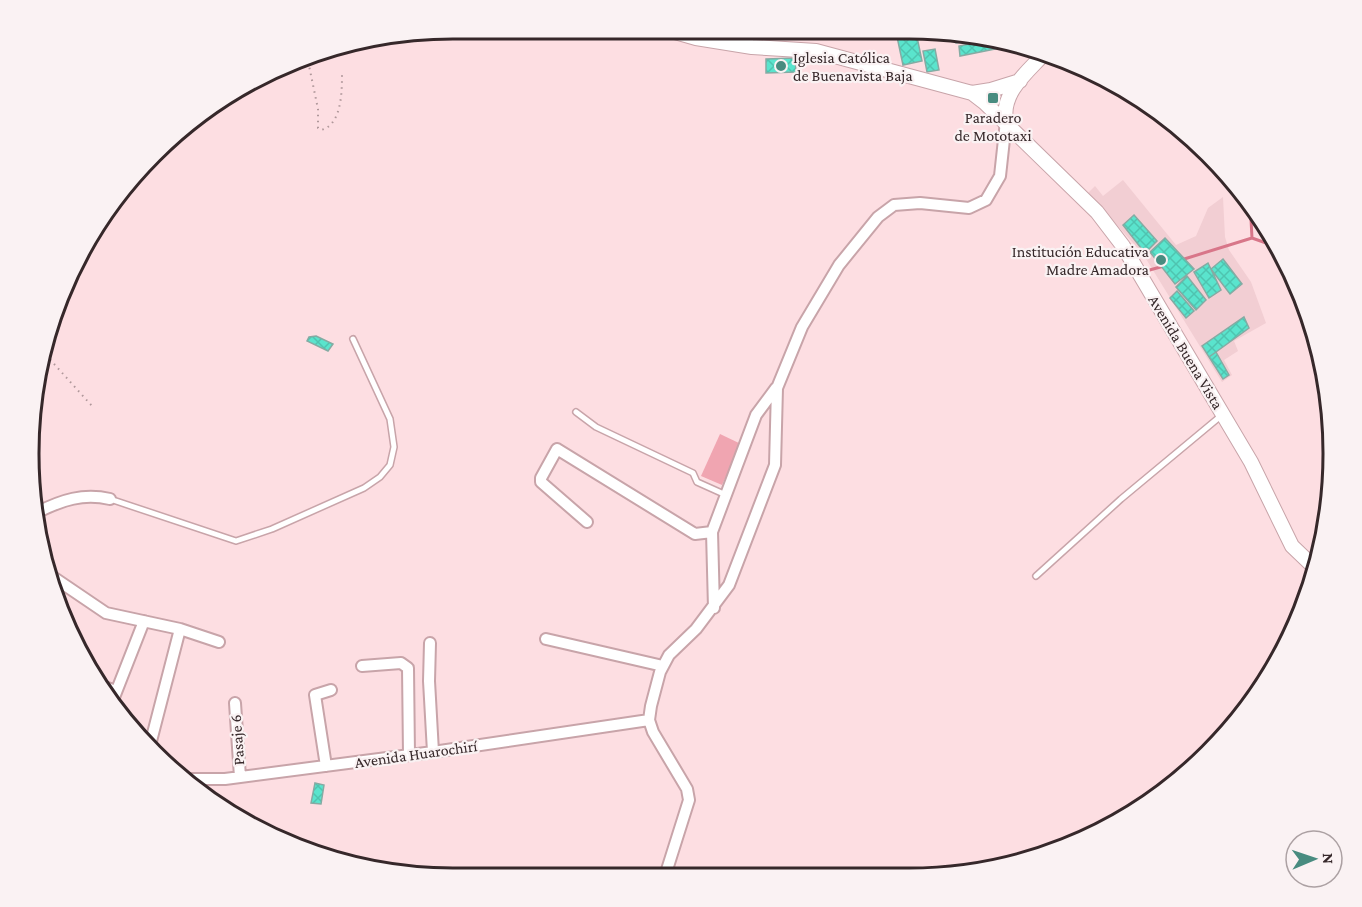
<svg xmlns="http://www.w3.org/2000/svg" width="1362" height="907" font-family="'Crimson Pro',serif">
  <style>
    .built { fill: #f2ced3 }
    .pitch { fill: #f0a5b1 }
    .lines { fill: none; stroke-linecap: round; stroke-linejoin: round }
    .stream { stroke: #d87689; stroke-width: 3 }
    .building { fill: url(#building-cross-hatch); stroke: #85aba3; stroke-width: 1.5 }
    .service-casing { stroke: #c8a4a9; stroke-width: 8 }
    .minor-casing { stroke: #c8a4a9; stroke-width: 14 }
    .tertiary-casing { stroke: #c8a4a9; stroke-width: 16 }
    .path { stroke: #af979a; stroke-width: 2; stroke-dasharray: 1.5 4.5; stroke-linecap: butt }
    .service { stroke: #fff; stroke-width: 5 }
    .minor { stroke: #fff; stroke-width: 10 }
    .tertiary { stroke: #fff; stroke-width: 14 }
    .poi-dot { fill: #488c80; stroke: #faf2f3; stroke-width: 2 }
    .labels { text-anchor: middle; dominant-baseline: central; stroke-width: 4.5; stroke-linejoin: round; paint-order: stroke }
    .poi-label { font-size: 16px; fill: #36282a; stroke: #faf2f3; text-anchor: start }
    .street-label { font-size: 16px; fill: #36282a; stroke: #faf2f3 }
    .rim { fill: none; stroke: #36282a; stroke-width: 3 }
  </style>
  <defs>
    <pattern id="building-cross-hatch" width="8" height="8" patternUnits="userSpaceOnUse" patternTransform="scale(1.5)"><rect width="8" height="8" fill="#5ae4cd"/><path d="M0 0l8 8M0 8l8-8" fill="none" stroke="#4fc4b0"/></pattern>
  </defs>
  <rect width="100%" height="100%" fill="#fddee2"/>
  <path class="built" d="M 1123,180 L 1176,245 L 1196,236 L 1208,208 L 1223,197 L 1225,237 L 1229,250 L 1251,282 L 1266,323 L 1234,341 L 1238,351 L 1224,360 L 1232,375 L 1222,382 L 1143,254 L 1088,193 L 1095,186 L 1103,196 Z"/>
  <path class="pitch" d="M 720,434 L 741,444 L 722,485 L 701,476 Z"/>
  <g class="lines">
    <path class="stream" d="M 1252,238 L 1277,247 L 1301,311 L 1313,328
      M 1181,260 L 1252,238 L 1250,201
      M 1143,267 L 1146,271 L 1164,266"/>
  </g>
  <path class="building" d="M 896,32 L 916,32 L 922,61 L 903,65 Z
    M 953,32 L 966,33 L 968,41 L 956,43 Z
    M 990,40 L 1010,46 L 960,56 L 959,46 Z
    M 935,49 L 939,70 L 927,72 L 923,51 Z
    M 795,58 L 796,72 L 766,73 L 766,59 Z
    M 1134,215 L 1157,241 L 1145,253 L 1123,225 Z
    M 1165,238 L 1194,269 L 1175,284 L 1150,252 Z
    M 1223,259 L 1242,284 L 1230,294 L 1211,269 Z
    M 1208,263 L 1221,290 L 1209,298 L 1194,272 Z
    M 1187,276 L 1206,300 L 1196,310 L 1176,287 Z
    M 1177,291 L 1194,311 L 1186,318 L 1170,298 Z
    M 1244,317 L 1249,328 L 1209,357 L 1202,346 Z
    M 316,336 L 333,344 L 328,351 L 307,341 L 309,337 Z
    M 1216,352 L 1229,375 L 1223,379 L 1209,357 Z
    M 315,783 L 324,785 L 321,804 L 311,803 Z"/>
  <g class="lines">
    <defs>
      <path id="service" d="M 576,412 L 596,427 L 693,473 L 697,482 L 726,495
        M 110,499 L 236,541 L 272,529 L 364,488 L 380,477 L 390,465 L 394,447 L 390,419 L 353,339
        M 1036,576 L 1121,499 L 1222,415"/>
      <path id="minor" d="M 38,512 C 62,500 83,493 110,499
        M 587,522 L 541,482 L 541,478 L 557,449 L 695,534 L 712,532
        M 47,573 L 106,613 L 180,629 L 219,642
        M 714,608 L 712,532 L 756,415 L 776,388
        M 546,639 L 663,666
        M 430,643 L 429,681 L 433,752
        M 362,666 L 401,663 L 408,668 L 409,755
        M 101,686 L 116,691
        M 113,700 L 144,621
        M 235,703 L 240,777
        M 150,745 L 180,629
        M 326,766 L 315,695 L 331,690
        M 182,779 L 225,779 L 433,752 L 649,720
        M 665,876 L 689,800 L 687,789 L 653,732 L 649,720 L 651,706 L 660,672 L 669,655 L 696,629 L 729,585 L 775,465 L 777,388 L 802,327 L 839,265 L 878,217 L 894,205 L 920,203 L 969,208 L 986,200 L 1000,176 L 1006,121"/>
      <path id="tertiary" d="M 668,30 L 696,38 L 752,47 L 816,51 L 972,93 L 985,103 L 1097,212 L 1123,246 L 1251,462 L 1292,546 L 1316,569
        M 972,93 L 991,90 L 1020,81
        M 1006,121 C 1001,94 1025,74 1042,56"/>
    </defs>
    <use href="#service" class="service-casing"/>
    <use href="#minor" class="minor-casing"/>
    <use href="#tertiary" class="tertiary-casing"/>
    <path class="path" d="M 307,56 L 318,109 L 318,128 L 321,130 C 342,125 342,91 342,73
      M 46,355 L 92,406"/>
    <use href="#service" class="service"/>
    <use href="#minor" class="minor"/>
    <use href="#tertiary" class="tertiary"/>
  </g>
  <g class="poi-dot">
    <circle cx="781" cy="66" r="6"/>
    <rect x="987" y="92" width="12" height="12" rx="3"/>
    <circle cx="1161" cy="260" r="6"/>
  </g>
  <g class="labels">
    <g class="poi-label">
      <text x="793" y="57">Iglesia Católica<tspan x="793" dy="18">de Buenavista Baja</tspan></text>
      <text x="993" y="117" text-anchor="middle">Paradero<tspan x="993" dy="18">de Mototaxi</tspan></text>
      <text x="1149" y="251" text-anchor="end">Institución Educativa<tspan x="1149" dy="18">Madre Amadora</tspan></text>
    </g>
    <g class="street-label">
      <text transform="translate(1186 352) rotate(59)">Avenida Buena Vista</text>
      <text transform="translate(237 740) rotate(-94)">Pasaje 6</text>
      <text transform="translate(416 754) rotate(-8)">Avenida Huarochirí</text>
    </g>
  </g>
  <path d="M0 0H1362V907H0ZM453 39H909A414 414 0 0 1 1323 453V454A414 414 0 0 1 909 868H453A414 414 0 0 1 39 454V453A414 414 0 0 1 453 39Z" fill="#faf2f3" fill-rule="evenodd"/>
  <path class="rim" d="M453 39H909A414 414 0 0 1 1323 453V454A414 414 0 0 1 909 868H453A414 414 0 0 1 39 454V453A414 414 0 0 1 453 39Z"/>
  <g transform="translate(1314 859) rotate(88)"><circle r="28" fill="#faf2f3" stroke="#aca1a3" stroke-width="1.5"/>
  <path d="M0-4.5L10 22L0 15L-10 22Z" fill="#488c80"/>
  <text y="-9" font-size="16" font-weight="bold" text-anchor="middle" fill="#36282a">N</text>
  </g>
</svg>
